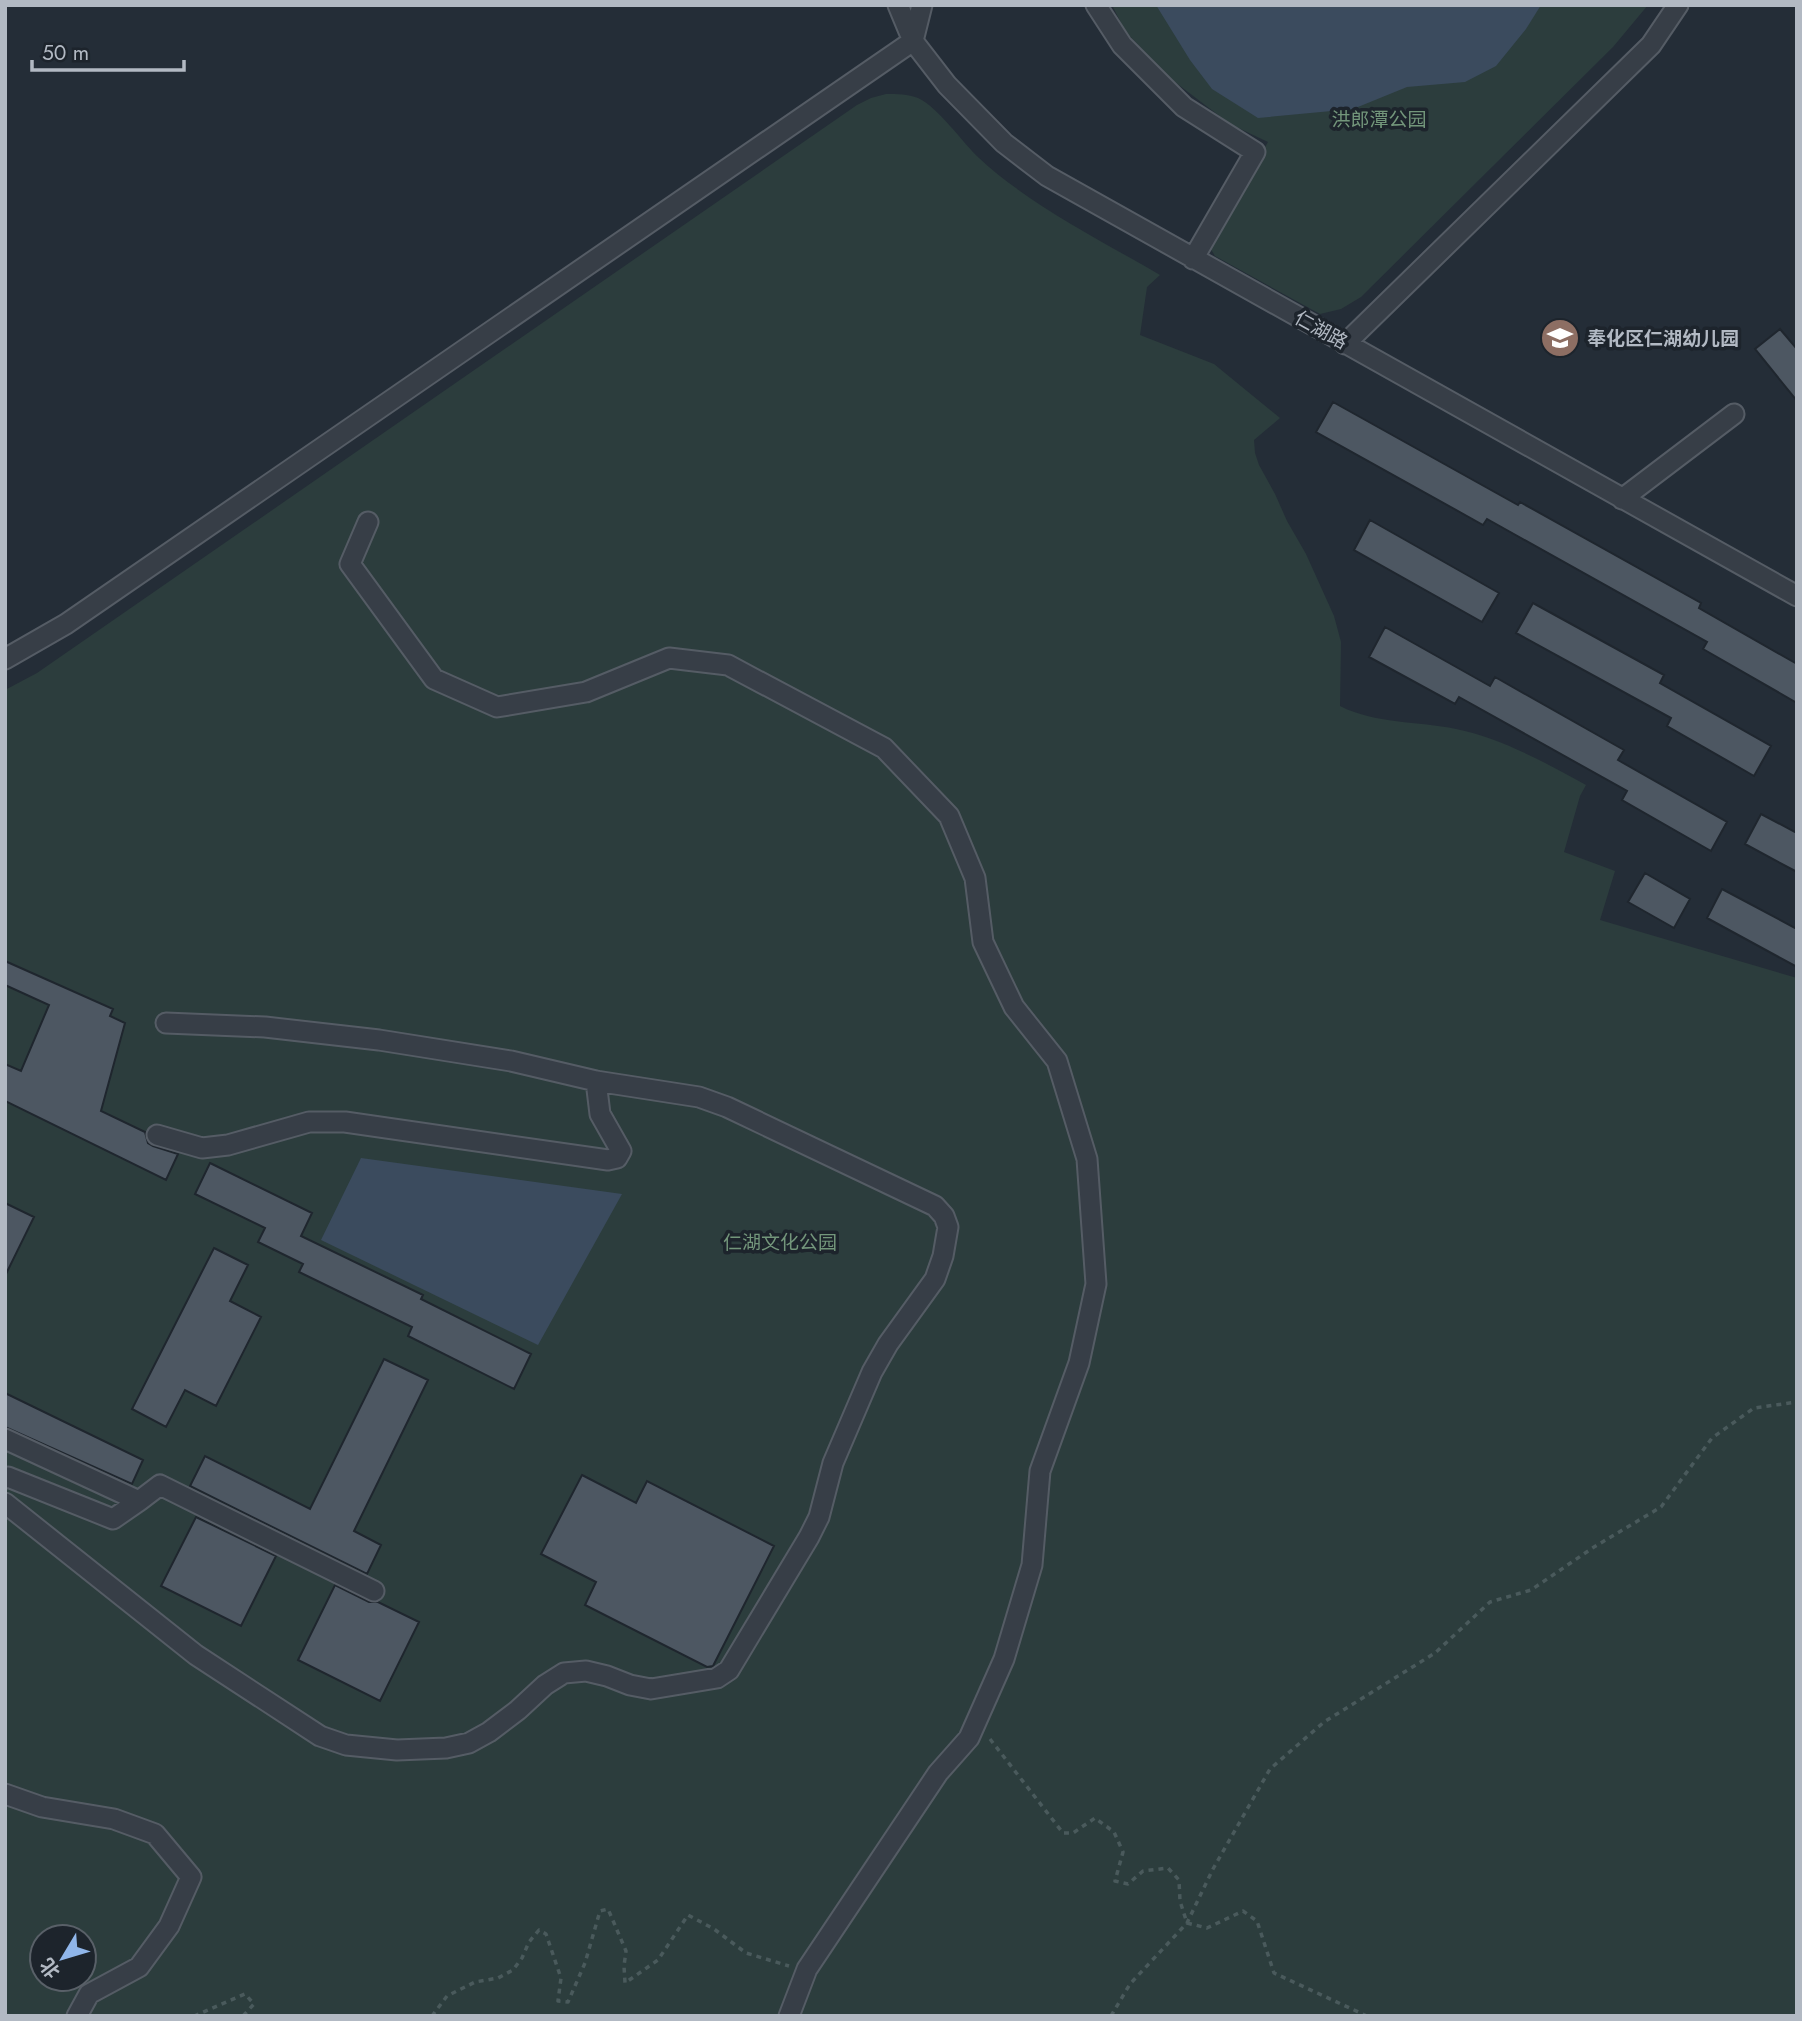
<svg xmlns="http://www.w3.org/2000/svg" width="1802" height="2021" font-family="Jost,'Noto Sans SC',sans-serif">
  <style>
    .green { fill: #2c3d3d; fill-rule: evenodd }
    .water { fill: #3b4b5e }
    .building { fill: #4d5762; stroke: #1f262e; stroke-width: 2 }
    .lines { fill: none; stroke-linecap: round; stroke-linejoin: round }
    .minor-casing { stroke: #555c65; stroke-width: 23 }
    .path { stroke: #4a5a5c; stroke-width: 3.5; stroke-dasharray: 5 5; stroke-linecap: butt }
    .minor { stroke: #373e47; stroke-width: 19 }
    .labels { text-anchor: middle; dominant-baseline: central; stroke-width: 7; stroke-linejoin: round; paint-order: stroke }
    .park-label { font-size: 19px; fill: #73967b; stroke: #1d242c }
    .street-label { font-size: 19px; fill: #b2b9c3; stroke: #1d242c }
    .poi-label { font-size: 19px; font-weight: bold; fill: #b2b9c3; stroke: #1d242c; text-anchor: start }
  </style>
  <rect width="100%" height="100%" fill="#242d37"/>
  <path class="green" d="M 1112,5 L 1648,5 L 1613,47 L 1361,297 L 1341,309 L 1320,314 L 1215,256 L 1209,246 L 1268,142 L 1230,124 L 1167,76 L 1125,31 Z
    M 886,94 C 897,94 908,94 918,98 C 938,107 962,142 979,158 C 1028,204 1102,241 1160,275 L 1147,287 L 1140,335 L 1214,364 L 1280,418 L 1254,440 L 1255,453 L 1259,465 L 1275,494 L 1287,521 L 1306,554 L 1334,616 L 1341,642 L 1340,706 C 1375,724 1418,721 1456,729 C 1501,738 1546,763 1586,785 L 1580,796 L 1564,852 L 1615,871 L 1600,920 L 1797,978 L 1797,2016 L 5,2016 L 5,690 L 37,673 L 857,105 L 871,98 ZM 42,1937 L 84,1937 L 84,1979 L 42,1979 Z"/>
  <path class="water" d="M 1156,5 L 1541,5 L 1526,29 L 1496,66 L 1465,82 L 1407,87 L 1353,109 L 1258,118 L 1212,89 L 1190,60 Z
    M 361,1158 L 622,1194 L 538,1345 L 321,1240 Z"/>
  <path class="building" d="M 1780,329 L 1797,349 L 1797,401 L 1755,349 Z
    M 1333,402 L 1518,505 L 1520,502 L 1701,603 L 1699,608 L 1797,664 L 1797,703 L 1703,649 L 1707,642 L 1487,519 L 1483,525 L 1316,432 Z
    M 1370,520 L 1499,593 L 1482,622 L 1354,550 Z
    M 1533,603 L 1664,675 L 1660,683 L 1771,746 L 1754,776 L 1667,726 L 1671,718 L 1516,633 Z
    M 1385,627 L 1490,686 L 1495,677 L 1624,750 L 1618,760 L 1727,822 L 1711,851 L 1622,800 L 1627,791 L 1459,697 L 1455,704 L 1369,657 Z
    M 1761,814 L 1797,833 L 1797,872 L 1745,844 Z
    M 1645,873 L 1690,899 L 1674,928 L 1628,902 Z
    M 1722,889 L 1797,929 L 1797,967 L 1707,918 Z
    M 5,961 L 113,1009 L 110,1016 L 125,1023 L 101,1111 L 145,1132 L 148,1143 L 153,1146 L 178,1154 L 166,1180 L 5,1101 L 5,1064 L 21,1071 L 49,1005 L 5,985 Z
    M 210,1163 L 312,1213 L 301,1236 L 423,1295 L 421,1299 L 531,1354 L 514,1389 L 408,1336 L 412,1327 L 299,1272 L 303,1264 L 258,1242 L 265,1228 L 195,1194 Z
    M 5,1203 L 34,1217 L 5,1276 Z
    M 214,1248 L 248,1265 L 230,1301 L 261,1317 L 216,1406 L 185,1390 L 166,1427 L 132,1409 Z
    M 384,1359 L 428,1380 L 354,1531 L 381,1545 L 367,1574 L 190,1486 L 205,1456 L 310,1509 Z
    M 5,1393 L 143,1460 L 132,1484 L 5,1427 Z
    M 582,1475 L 636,1503 L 647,1481 L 774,1546 L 713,1666 L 707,1667 L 585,1605 L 596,1582 L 541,1554 Z
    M 196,1517 L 276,1556 L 241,1626 L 161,1586 Z
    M 335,1585 L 369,1602 L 378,1602 L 419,1622 L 380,1701 L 298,1660 Z"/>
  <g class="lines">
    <defs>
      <path id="minor" d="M 898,5 L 913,41 L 947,85 L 1004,143 L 1047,176 L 1797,596
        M 1096,5 L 1122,45 L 1184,107 L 1255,152 L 1193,259
        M 1345,344 L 1651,45 L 1678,5
        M 1622,499 L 1734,414
        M 368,522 L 350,564 L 434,679 L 497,707 L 586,692 L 669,658 L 728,665 L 884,748 L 949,816 L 975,878 L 983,942 L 1014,1007 L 1057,1061 L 1087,1159 L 1096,1284 L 1079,1363 L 1040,1471 L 1032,1565 L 1004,1659 L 969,1738 L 938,1773 L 807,1969 L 789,2016
        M 5,659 L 66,624 L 913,41 L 922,5
        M 157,1135 L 202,1148 L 228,1145 L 309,1122 L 345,1122 L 608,1160 L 617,1158 L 621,1151 L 600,1114 L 596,1081
        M 5,1439 L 139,1501 L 160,1485 L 374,1591
        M 5,1478 L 8,1477 L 113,1519 L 139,1501
        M 5,1503 L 196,1655 L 320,1736 L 346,1745 L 397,1750 L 446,1748 L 469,1743 L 489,1732 L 518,1710 L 545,1685 L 564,1673 L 586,1671 L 607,1676 L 630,1685 L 651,1689 L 717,1678 L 729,1670 L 809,1537 L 819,1517 L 833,1463 L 872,1372 L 888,1344 L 935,1279 L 943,1256 L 948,1227 L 944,1216 L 935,1206 L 727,1107 L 699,1097 L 596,1081 L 511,1061 L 379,1040 L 265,1027 L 166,1023
        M 5,1794 L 42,1807 L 114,1819 L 155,1834 L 191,1877 L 169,1926 L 139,1967 L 89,1994 L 77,2016"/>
    </defs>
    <use href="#minor" class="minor-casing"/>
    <path class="path" d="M 990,1739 L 1063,1833 L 1073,1833 L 1095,1818 L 1114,1832 L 1123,1852 L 1115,1881 L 1128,1884 L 1143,1871 L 1168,1868 L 1179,1880 L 1180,1901 L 1187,1923 L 1207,1928 L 1243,1911 L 1257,1921 L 1274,1973 L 1367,2016
      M 194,2016 L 245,1994 L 254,2004 L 243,2016
      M 432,2016 L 447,1996 L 475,1982 L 498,1978 L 513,1970 L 522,1958 L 529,1942 L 539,1930 L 546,1934 L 561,1978 L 558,2001 L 568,2002 L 585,1963 L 600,1911 L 608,1909 L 626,1951 L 624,1966 L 625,1983 L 658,1960 L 688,1915 L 714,1929 L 746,1953 L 789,1966
      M 1111,2016 L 1130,1984 L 1187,1923 L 1213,1869 L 1270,1769 L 1324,1722 L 1435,1653 L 1490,1602 L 1531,1590 L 1594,1547 L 1661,1507 L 1712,1438 L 1754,1408 L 1797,1402"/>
    <use href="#minor" class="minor"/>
  </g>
  <defs>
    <symbol id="school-disc" viewBox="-11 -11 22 22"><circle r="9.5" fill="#8d6e63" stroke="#1d242c"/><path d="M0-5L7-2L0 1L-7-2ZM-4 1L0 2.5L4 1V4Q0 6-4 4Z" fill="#fff"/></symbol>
  </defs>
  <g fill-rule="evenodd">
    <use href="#school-disc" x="1538" y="316" width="44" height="44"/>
  </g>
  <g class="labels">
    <g class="park-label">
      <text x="1379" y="119">洪郎潭公园</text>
      <text x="780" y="1242">仁湖文化公园</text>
    </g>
    <g class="street-label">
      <text transform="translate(1321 330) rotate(29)">仁湖路</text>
    </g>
    <g class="poi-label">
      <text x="1587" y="338">奉化区仁湖幼儿园</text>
    </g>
  </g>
  <rect width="1802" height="2021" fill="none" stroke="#b2b9c3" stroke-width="14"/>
  <g transform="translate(63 1958) rotate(232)"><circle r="33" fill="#1d242c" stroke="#596068" stroke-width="2"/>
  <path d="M0-5L12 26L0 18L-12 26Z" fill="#90b6ea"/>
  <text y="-10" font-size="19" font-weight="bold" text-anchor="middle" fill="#b2b9c3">北</text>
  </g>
  <path d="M32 60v10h152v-10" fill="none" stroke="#b2b9c3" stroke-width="3.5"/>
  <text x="42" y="60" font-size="21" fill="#b2b9c3" stroke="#1d242c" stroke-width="5" paint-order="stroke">50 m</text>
</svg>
